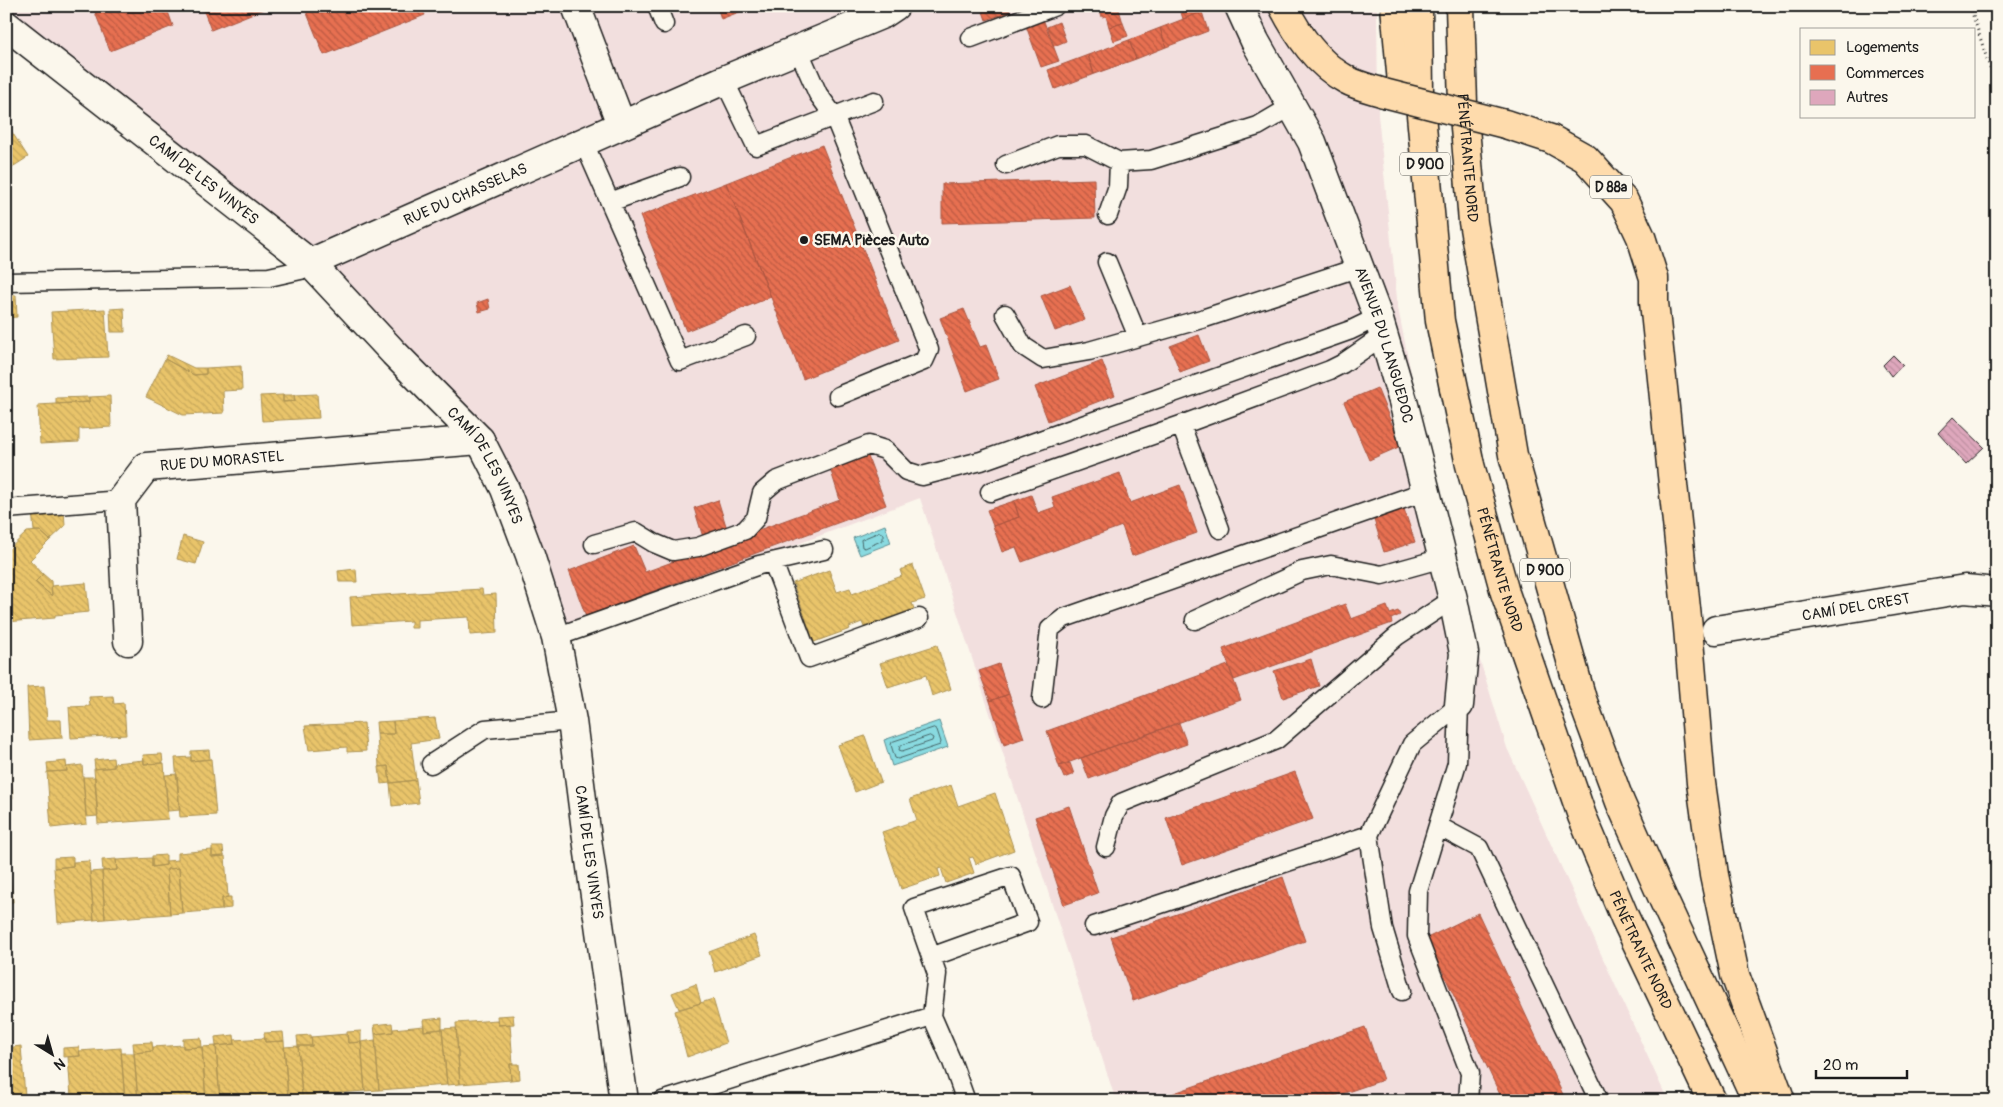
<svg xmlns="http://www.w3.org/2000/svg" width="2003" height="1107" font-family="Pangolin,sans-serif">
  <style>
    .built { fill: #f2dfde }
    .water { fill: #89dae0; stroke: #5d8e92 }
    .homes { fill: url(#homes-back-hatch); stroke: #ac9253 }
    .shops { fill: url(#shops-back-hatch); stroke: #aa5641 }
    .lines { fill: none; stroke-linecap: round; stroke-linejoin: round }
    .shore { stroke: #48686a; stroke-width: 1 }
    .building { fill: url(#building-back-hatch); stroke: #1c1c1c }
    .lane-casing { stroke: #1c1c1c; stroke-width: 21 }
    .street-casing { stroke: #1c1c1c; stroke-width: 31 }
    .highway-casing { stroke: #1c1c1c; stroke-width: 31 }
    .path { stroke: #1c1c1c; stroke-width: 3; stroke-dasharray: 1 4; stroke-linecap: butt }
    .lane { stroke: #fbf7ec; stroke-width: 18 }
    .street { stroke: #fbf7ec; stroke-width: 28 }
    .highway { stroke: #fedbac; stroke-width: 28 }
    .highway-bridge-casing { stroke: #1c1c1c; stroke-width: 31; stroke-linecap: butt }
    .highway-bridge { stroke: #fedbac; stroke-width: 28 }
    .poi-dot { fill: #1c1c1c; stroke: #fbf7ec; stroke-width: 2 }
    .labels { text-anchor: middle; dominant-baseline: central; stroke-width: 5; stroke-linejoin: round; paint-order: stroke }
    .shield { fill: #fbf7ec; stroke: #5f5e5a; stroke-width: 1 }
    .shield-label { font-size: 14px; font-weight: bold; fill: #1c1c1c }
    .street-label { font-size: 15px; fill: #1c1c1c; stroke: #fbf7ec }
    .poi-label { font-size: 15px; font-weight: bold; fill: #1c1c1c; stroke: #fbf7ec; text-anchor: start }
  </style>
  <defs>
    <pattern id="homes-back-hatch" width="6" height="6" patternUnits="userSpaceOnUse" patternTransform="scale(1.25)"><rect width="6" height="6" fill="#e9c46a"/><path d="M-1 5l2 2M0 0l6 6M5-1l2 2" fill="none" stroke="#c7a85b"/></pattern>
    <pattern id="shops-back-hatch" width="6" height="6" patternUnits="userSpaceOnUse" patternTransform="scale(1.25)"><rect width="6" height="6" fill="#e76f51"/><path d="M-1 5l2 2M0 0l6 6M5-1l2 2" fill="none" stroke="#ba5a42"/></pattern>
    <pattern id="building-back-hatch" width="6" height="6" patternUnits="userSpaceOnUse" patternTransform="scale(1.25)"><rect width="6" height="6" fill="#dea7bc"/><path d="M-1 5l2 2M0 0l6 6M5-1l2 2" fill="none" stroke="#be8fa1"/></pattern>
  </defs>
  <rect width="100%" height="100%" fill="#fbf7ec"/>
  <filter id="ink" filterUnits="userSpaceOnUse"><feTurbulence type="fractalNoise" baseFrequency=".02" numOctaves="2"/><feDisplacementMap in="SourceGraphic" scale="10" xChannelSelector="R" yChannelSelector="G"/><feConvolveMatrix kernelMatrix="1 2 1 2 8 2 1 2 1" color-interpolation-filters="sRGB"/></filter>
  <g filter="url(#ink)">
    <path class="built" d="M 6,6 L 1377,6 L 1378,115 L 1398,308 L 1447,554 L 1507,748 L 1668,1101 L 1116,1101 L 920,498 L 569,630 L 471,422 L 6,12 Z"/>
    <path class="water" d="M 885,525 L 891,543 L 860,555 L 853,538 Z
      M 939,721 L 948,747 L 892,766 L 884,740 Z"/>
    <path class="homes" d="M 6,123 L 28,157 L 6,171 Z
      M 6,295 L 16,295 L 17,317 L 6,318 Z
      M 124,308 L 125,332 L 111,332 L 110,309 Z
      M 105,309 L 108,357 L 54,359 L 51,312 Z
      M 167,355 L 194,368 L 206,368 L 206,374 L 194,375 L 165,359 Z
      M 165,359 L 194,375 L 206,374 L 206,368 L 241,366 L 242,390 L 223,391 L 224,413 L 183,415 L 146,397 Z
      M 317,394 L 319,418 L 262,421 L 260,396 L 283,395 L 283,402 L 295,401 L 294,395 Z
      M 283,395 L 294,395 L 295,401 L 283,402 Z
      M 110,396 L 111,427 L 79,429 L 79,442 L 40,444 L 38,405 L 89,402 L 89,397 Z
      M 89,397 L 89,402 L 56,404 L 56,398 Z
      M 64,509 L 65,526 L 50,540 L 40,531 L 34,531 L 32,511 Z
      M 40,531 L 50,540 L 30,560 L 43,574 L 35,582 L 52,596 L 51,586 L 86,583 L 89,612 L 55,615 L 55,618 L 6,622 L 6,552 L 27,532 Z
      M 183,536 L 203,542 L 196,564 L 177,559 Z
      M 913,565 L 925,599 L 912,603 L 914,609 L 864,627 L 862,622 L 849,627 L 850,629 L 814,642 L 793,583 L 829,570 L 837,592 L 850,588 L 852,594 L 902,576 L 900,570 Z
      M 356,569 L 357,582 L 339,582 L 338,571 Z
      M 43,574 L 51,581 L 52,596 L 35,582 Z
      M 482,589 L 483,595 L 496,594 L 497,633 L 470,635 L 469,617 L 417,620 L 417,628 L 411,628 L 411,621 L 352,625 L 350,597 Z
      M 937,645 L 951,689 L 932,696 L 926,675 L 888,687 L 880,663 Z
      M 44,686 L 47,720 L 61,720 L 62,738 L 29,740 L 27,687 Z
      M 113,696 L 114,704 L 124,703 L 126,735 L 71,738 L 69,707 L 90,706 L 89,697 Z
      M 435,718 L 439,739 L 411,743 L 416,780 L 390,783 L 388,766 L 379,767 L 377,734 L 394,734 L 393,721 Z
      M 393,721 L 394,734 L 377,734 L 376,722 Z
      M 364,723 L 366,751 L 347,752 L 347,747 L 309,750 L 305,726 Z
      M 6,731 L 13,798 L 6,799 Z
      M 865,736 L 881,782 L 855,792 L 838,745 Z
      M 209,750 L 210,759 L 191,761 L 191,751 Z
      M 162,754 L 163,763 L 144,764 L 143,755 Z
      M 191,757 L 191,761 L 211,759 L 216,815 L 180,817 L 175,758 Z
      M 113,758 L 114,767 L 95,769 L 94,760 Z
      M 144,760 L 144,764 L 164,763 L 168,819 L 98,824 L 94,769 L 114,767 L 114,763 Z
      M 66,761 L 67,771 L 48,772 L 47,763 Z
      M 82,765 L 87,824 L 51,828 L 47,772 L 67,771 L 66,767 Z
      M 388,766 L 390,783 L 381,784 L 379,767 Z
      M 177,774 L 180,810 L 168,811 L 165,775 Z
      M 83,777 L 95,777 L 98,816 L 86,817 Z
      M 416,780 L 419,803 L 392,806 L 390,783 Z
      M 951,785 L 958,806 L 995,793 L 1014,850 L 976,864 L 973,857 L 969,858 L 974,873 L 946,883 L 941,868 L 938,869 L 940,876 L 901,889 L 882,832 L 917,820 L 910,799 Z
      M 6,840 L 13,902 L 6,903 Z
      M 212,847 L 223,847 L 224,856 L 212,857 Z
      M 212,850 L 212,857 L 225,856 L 228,897 L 222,898 L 222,910 L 182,913 L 179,868 L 167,869 L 170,914 L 105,919 L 102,871 L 117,870 L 116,860 L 152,858 L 152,867 L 166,865 L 166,861 L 178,860 L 178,853 Z
      M 166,855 L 166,865 L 152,867 L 152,856 Z
      M 73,857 L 73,866 L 54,868 L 54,858 Z
      M 116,859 L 117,870 L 103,871 L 102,860 Z
      M 89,861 L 94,920 L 58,923 L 54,868 L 73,866 L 73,862 Z
      M 179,868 L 182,913 L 170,914 L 167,869 Z
      M 102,871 L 105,919 L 94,920 L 90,872 Z
      M 228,897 L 231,897 L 231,908 L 222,909 L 222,898 Z
      M 754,935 L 762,955 L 715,972 L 709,952 Z
      M 696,984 L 701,1003 L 679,1009 L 672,993 Z
      M 713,999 L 726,1043 L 687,1057 L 675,1011 Z
      M 513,1015 L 514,1024 L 498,1025 L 497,1016 Z
      M 442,1018 L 442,1029 L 424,1031 L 423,1020 Z
      M 497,1020 L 498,1025 L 510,1024 L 513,1064 L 510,1064 L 511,1080 L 460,1084 L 456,1023 Z
      M 392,1023 L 393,1032 L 375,1034 L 374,1025 Z
      M 424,1026 L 424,1031 L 442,1029 L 447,1085 L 379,1090 L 375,1034 L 393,1032 L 393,1029 Z
      M 456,1028 L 460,1084 L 447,1085 L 442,1029 Z
      M 361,1031 L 361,1042 L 348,1043 L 347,1032 Z
      M 283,1032 L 284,1041 L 265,1042 L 264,1033 Z
      M 347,1034 L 348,1043 L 361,1042 L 365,1091 L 302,1096 L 298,1046 L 312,1046 L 311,1037 Z
      M 234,1035 L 235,1044 L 216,1046 L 215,1037 Z
      M 311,1035 L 312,1046 L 298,1046 L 297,1036 Z
      M 201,1038 L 202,1047 L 183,1048 L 183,1039 Z
      M 265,1038 L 265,1042 L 284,1041 L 288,1097 L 220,1101 L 216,1046 L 235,1044 L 234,1040 Z
      M 375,1040 L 379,1090 L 365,1091 L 361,1042 Z
      M 152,1042 L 153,1051 L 134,1053 L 133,1043 Z
      M 183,1045 L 183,1048 L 202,1047 L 206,1101 L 138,1101 L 134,1053 L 153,1051 L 153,1047 Z
      M 21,1046 L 25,1096 L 6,1097 L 6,1048 Z
      M 216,1046 L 220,1101 L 206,1101 L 202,1047 Z
      M 298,1046 L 302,1096 L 288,1097 L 284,1047 Z
      M 79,1047 L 80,1056 L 63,1057 L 63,1048 Z
      M 121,1048 L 125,1101 L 74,1101 L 74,1097 L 71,1097 L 68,1057 L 80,1056 L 79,1051 Z
      M 121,1053 L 134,1053 L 138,1101 L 125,1101 Z
      M 510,1064 L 519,1064 L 520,1079 L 511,1080 Z"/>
    <path class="shops" d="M 82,6 L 166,6 L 173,26 L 110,51 L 93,7 L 84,10 Z
      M 202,6 L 271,6 L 211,30 Z
      M 304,6 L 421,6 L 425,15 L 324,55 Z
      M 717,6 L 752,6 L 752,7 L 721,19 Z
      M 981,6 L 1008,6 L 1010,12 L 986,20 Z
      M 1099,6 L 1118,6 L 1123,23 L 1109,27 L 1106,16 L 1102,17 Z
      M 1179,6 L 1200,6 L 1202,12 L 1183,19 Z
      M 1202,12 L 1208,31 L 1166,47 L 1160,28 Z
      M 1043,19 L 1059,61 L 1041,67 L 1026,26 Z
      M 1059,22 L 1066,41 L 1054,46 L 1047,27 Z
      M 1123,23 L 1128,36 L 1114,41 L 1109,27 Z
      M 1160,28 L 1166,47 L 1136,59 L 1129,40 Z
      M 1129,40 L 1136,59 L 1094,74 L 1088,55 Z
      M 1088,55 L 1094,74 L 1055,89 L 1048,70 Z
      M 822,145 L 899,340 L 803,379 L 726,183 Z
      M 1094,179 L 1095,218 L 942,223 L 942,184 Z
      M 726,183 L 771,297 L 686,331 L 640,216 Z
      M 1070,285 L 1085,320 L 1055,331 L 1041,296 Z
      M 488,299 L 490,309 L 479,312 L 477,303 Z
      M 964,309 L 980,347 L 986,345 L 999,379 L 967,391 L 940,318 Z
      M 1199,335 L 1209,361 L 1180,372 L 1170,346 Z
      M 1102,361 L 1115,395 L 1048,421 L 1035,387 Z
      M 1377,388 L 1401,446 L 1369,460 L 1344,402 Z
      M 867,454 L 886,505 L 586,616 L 569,571 L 634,546 L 645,572 L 840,500 L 830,468 Z
      M 1120,473 L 1130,503 L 1180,485 L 1197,533 L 1132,556 L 1122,526 L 1022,562 L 1016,547 L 1002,552 L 993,526 L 1019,517 L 1014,501 L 1031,495 L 1038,513 L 1055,507 L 1052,497 Z
      M 718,500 L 727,529 L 703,537 L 694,508 Z
      M 1014,501 L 1019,517 L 993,526 L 987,510 Z
      M 1404,509 L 1415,542 L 1384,552 L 1374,520 Z
      M 1345,604 L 1351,619 L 1387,606 L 1390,614 L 1398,611 L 1400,615 L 1391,619 L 1392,623 L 1234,680 L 1223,649 Z
      M 1311,659 L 1319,686 L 1283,698 L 1274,671 Z
      M 999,664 L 1009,694 L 990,701 L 979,671 Z
      M 1228,665 L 1241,700 L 1059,766 L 1047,731 Z
      M 1009,694 L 1024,738 L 1004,745 L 990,701 Z
      M 1179,723 L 1187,744 L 1089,779 L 1081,758 Z
      M 1070,763 L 1074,774 L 1064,778 L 1059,766 Z
      M 1295,772 L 1313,819 L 1182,865 L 1166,818 Z
      M 1069,806 L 1098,893 L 1064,905 L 1035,817 Z
      M 1283,877 L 1305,941 L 1133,1001 L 1111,937 Z
      M 1478,913 L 1566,1101 L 1503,1101 L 1427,938 Z
      M 1365,1027 L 1383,1080 L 1321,1101 L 1151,1101 Z"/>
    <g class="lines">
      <path class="shore" d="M 880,532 L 883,534 L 883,540 L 865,548 L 862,547 L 861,540 Z
        M 934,728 L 937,730 L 941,742 L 940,745 L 898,759 L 895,758 L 891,745 L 892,742 Z
        M 930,736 L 933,738 L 932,741 L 902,751 L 899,750 L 900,746 Z"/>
    </g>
    <path class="building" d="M 1893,355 L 1903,365 L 1891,376 L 1883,365 Z
      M 1953,417 L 1984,447 L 1966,464 L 1938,433 Z"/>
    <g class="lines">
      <defs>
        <path id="lane" d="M 657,6 L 664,24
          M 971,38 L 1055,6
          M 798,49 L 818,94 L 834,116 L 929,350 L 924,361 L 838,396
          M 724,80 L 756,146 L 874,101
          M 583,141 L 680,361 L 746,336
          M 1006,165 L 1058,145 L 1086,145 L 1119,162 L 1151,160 L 1258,126 L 1292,106
          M 610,202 L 680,177
          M 1108,215 L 1118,186 L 1119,162
          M 1107,262 L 1138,337
          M 6,282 L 269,277 L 314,267
          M 1005,314 L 1023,346 L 1043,359 L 1089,351 L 1205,318 L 1360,267
          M 1181,425 L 1220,529
          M 990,492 L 1181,425 L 1330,370 L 1342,364 L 1384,335
          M 6,509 L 121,500
          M 594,544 L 636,532 L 654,543 L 673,551 L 698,547 L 745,530 L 756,518 L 762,493 L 776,481 L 869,445 L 885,450 L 906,471 L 922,476 L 981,461 L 1351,330 L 1378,317
          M 773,562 L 809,658 L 919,618
          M 1195,620 L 1302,571 L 1331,565 L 1382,575 L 1443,558
          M 556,637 L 759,565 L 824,550
          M 1042,699 L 1050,629 L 1064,618 L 1426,491
          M 1459,705 L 1457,763 L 1418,891 L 1417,936 L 1470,1073 L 1468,1101
          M 431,764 L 485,729 L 572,721
          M 1438,826 L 1479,848 L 1599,1101
          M 1106,847 L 1114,816 L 1121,803 L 1276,740 L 1397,636 L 1453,599
          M 1094,926 L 1369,835
          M 931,957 L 1028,922 L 1011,876 L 914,908 L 937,974 L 932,1016
          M 1402,991 L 1383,928 L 1369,835 L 1412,744 L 1459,705
          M 662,1101 L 932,1016 L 952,1062 L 966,1101"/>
        <g id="street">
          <path d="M 576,6 L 621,124"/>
          <path id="s1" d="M 1239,6 L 1255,41 L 1312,142 L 1378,317 L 1403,401 L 1453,599 L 1464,653 L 1459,705"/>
          <path id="s2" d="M 6,25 L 310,263 L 394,353 L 480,440 L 505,489 L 530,555 L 556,637 L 572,721 L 588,846 L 624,1101"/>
          <path id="s3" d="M 310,263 L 724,80 L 883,14 L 895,6"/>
          <path id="s4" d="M 1716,630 L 1965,589 L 1997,592"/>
          <path id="s5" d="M 128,641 L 121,500 L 146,467 L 480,440"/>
        </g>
        <g id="highway">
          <path d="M 1283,6 C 1298,35 1317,64 1347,80 C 1358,86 1372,89 1384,93"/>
          <path d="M 1395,6 L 1403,94"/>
          <path id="s6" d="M 1418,6 L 1419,93 L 1440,321 L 1470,465 L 1505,593 L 1582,816 L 1625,918 L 1712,1101"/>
          <path id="s7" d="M 1460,6 L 1463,104 L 1473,222 L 1513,455 L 1582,699 L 1620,802 L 1664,901 L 1757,1101"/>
          <path d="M 1505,124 L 1551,139 L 1585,158 L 1624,201 L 1641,237 L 1654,278 L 1654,302 L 1688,628 L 1701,783 L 1714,875 L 1735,975 L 1781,1101"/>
        </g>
      </defs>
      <use href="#lane" class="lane-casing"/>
      <use href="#street" class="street-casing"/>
      <use href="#highway" class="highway-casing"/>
      <path class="path" d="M 1970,6 L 1997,90"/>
      <use href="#lane" class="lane"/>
      <use href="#street" class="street"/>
      <use href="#highway" class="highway"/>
      <defs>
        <path id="highway-bridge" d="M 1384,93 L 1505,124"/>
      </defs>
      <use href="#highway-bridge" class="highway-bridge-casing"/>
      <use href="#highway-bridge" class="highway-bridge"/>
    </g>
  </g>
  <circle class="poi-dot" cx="804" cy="240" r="5"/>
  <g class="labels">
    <g class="shield">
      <rect x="1400" y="152.5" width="50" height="23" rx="4"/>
      <rect x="1590" y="175.5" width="42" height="23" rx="4"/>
      <rect x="1520" y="558.5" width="50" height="23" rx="4"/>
    </g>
    <g class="shield-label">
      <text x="1425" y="164">D 900</text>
      <text x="1611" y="187">D 88a</text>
      <text x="1545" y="570">D 900</text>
    </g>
    <g class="street-label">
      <text stroke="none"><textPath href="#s7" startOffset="152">PÉNÉTRANTE NORD</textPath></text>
      <text stroke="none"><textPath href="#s2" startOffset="251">CAMÍ DE LES VINYES</textPath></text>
      <text stroke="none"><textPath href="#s3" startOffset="170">RUE DU CHASSELAS</textPath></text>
      <text stroke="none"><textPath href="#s1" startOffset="370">AVENUE DU LANGUEDOC</textPath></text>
      <text stroke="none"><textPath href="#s5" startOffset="259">RUE DU MORASTEL</textPath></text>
      <text stroke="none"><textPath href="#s2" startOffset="656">CAMÍ DE LES VINYES</textPath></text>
      <text stroke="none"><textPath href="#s6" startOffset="572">PÉNÉTRANTE NORD</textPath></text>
      <text stroke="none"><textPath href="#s4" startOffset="142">CAMÍ DEL CREST</textPath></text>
      <text stroke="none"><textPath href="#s2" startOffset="1061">CAMÍ DE LES VINYES</textPath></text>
      <text stroke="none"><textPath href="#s6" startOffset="978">PÉNÉTRANTE NORD</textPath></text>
    </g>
    <g class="poi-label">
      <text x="814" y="240">SEMA Pièces Auto</text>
    </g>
  </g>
  <rect width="2003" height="1107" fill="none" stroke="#fbf7ec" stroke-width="25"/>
  <rect x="12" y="12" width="1978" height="1082" fill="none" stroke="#1c1c1c" stroke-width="2" filter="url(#ink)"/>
  <rect x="1800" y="28" width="175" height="90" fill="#fbf7ec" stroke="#a29f99"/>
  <rect x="1810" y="40" width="25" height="15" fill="#e9c46a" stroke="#a29f99"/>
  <text x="1846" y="52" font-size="15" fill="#1c1c1c">Logements</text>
  <rect x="1810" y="65" width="25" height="15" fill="#e76f51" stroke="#a29f99"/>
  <text x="1846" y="78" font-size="15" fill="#1c1c1c">Commerces</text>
  <rect x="1810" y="90" width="25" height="15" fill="#dea7bc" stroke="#a29f99"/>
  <text x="1846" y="102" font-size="15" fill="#1c1c1c">Autres</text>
  <g transform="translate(52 1054) rotate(143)" stroke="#fbf7ec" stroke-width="4" paint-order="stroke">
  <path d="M0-4L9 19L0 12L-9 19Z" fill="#1c1c1c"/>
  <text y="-8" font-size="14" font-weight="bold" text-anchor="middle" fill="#1c1c1c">N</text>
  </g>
  <path d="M1816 1070v8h91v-8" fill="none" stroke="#1c1c1c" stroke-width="2.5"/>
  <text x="1823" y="1070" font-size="15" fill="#1c1c1c" stroke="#fbf7ec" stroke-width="4" paint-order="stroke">20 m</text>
</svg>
